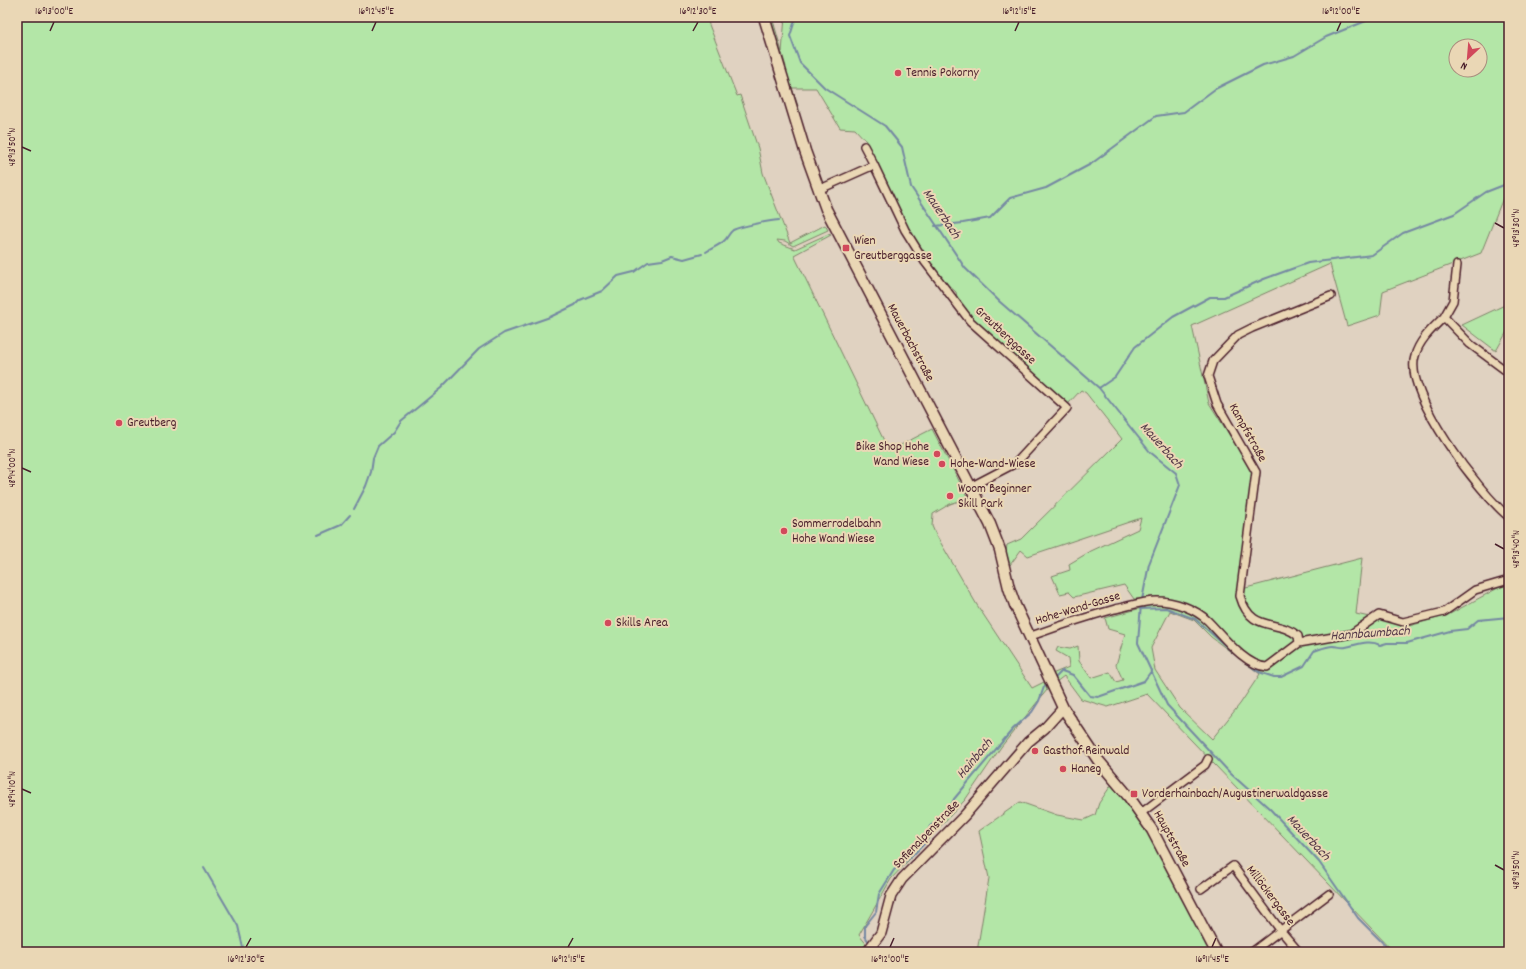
<svg xmlns="http://www.w3.org/2000/svg" width="1526" height="969" font-family="Dekko,sans-serif">
  <style>
    .green { fill: #b3e6a7; stroke: #7e8269; fill-rule: evenodd }
    .lines { fill: none; stroke-linecap: round; stroke-linejoin: round }
    .stream { stroke: #7588a2; stroke-width: 2 }
    .minor-casing { stroke: #4a1f2b; stroke-width: 10 }
    .tertiary-casing { stroke: #4a1f2b; stroke-width: 12 }
    .secondary-casing { stroke: #4a1f2b; stroke-width: 13 }
    .minor { stroke: #ead7b5; stroke-width: 7 }
    .tertiary { stroke: #ead7b5; stroke-width: 9 }
    .secondary { stroke: #ead7b5; stroke-width: 10 }
    .ticks { fill: none; stroke: #4a1f2b; stroke-width: 1.5 }
    .poi-dot { fill: #d1495b; stroke: #ead7b5; stroke-width: 1.5 }
    .labels { text-anchor: middle; dominant-baseline: central; stroke-width: 4; stroke-linejoin: round; paint-order: stroke }
    .poi-label { font-size: 13px; fill: #4a1f2b; stroke: #ead7b5; text-anchor: start }
    .street-label { font-size: 13px; fill: #4a1f2b; stroke: #ead7b5 }
    .water-label { font-size: 14px; font-style: italic; fill: #553949; stroke: #ead7b5 }
    .neatline { fill: none; stroke: #4a1f2b; stroke-width: 1.5 }
    .ticks-label { font-size: 10px; text-anchor: middle; fill: #4a1f2b }
  </style>
  <rect width="100%" height="100%" fill="#e0d2c1"/>
  <filter id="ink" filterUnits="userSpaceOnUse"><feTurbulence type="fractalNoise" baseFrequency=".025" numOctaves="2"/><feDisplacementMap in="SourceGraphic" scale="8" xChannelSelector="R" yChannelSelector="G"/><feConvolveMatrix kernelMatrix="1 2 1 2 8 2 1 2 1" color-interpolation-filters="sRGB"/></filter>
  <g filter="url(#ink)">
    <path class="green" d="M 17,17 L 706,17 L 737,96 L 740,95 L 758,148 L 763,173 L 790,243 L 825,225 L 828,230 L 793,246 L 785,241 L 777,240 L 779,243 L 795,249 L 828,234 L 831,235 L 794,255 L 889,451 L 932,429 L 968,498 L 950,504 L 933,514 L 932,526 L 935,533 L 977,605 L 1032,688 L 1044,682 L 1047,690 L 1001,747 L 965,800 L 891,879 L 859,935 L 873,952 L 17,952 Z
      M 768,17 L 772,17 L 782,52 L 785,17 L 1509,17 L 1509,183 L 1481,253 L 1383,291 L 1380,315 L 1347,326 L 1330,264 L 1192,326 L 1209,403 L 1253,472 L 1238,590 L 1362,558 L 1356,614 L 1409,626 L 1448,615 L 1509,582 L 1509,952 L 1394,952 L 1147,694 L 1108,707 L 1081,699 L 1064,676 L 1056,682 L 1052,674 L 1069,667 L 1068,658 L 1056,651 L 1058,647 L 1070,649 L 1078,646 L 1079,661 L 1091,678 L 1110,672 L 1116,682 L 1123,680 L 1116,665 L 1125,634 L 1108,629 L 1105,618 L 1145,607 L 1145,599 L 1134,599 L 1124,585 L 1074,597 L 1069,592 L 1060,594 L 1052,576 L 1070,570 L 1069,564 L 1091,551 L 1138,529 L 1141,518 L 1028,556 L 1021,550 L 1010,565 L 1006,552 L 1007,545 L 1021,539 L 1122,439 L 1086,393 L 1081,390 L 1068,404 L 1063,401 L 972,321 L 958,302 L 956,292 C 915,259 889,188 866,141 L 855,129 L 840,128 L 816,88 L 792,88 L 800,112 L 798,112 L 784,68 L 786,67 L 782,53 L 779,53 ZM 1456,46 L 1480,46 L 1480,70 L 1456,70 ZM 1170,611 L 1194,620 L 1211,637 L 1260,674 L 1240,704 L 1212,739 L 1180,708 L 1155,670 L 1151,648 Z
      M 1509,303 L 1509,328 L 1496,351 L 1462,325 Z
      M 1112,784 L 1154,842 L 1197,924 L 1199,933 L 1212,952 L 977,952 L 989,878 L 979,831 L 1020,802 L 1057,815 L 1084,820 L 1095,815 L 1099,803 Z"/>
    <g class="lines">
      <path class="stream" d="M 796,17 L 790,36 L 800,63 L 825,88 L 885,126 L 902,147 L 911,187 L 965,268 L 1000,302 L 1099,388 L 1150,452 L 1176,473 L 1180,485 L 1149,564 L 1142,600
        M 808,174 L 810,179
        M 935,226 L 963,223 L 990,218 L 1010,198 L 1046,188 L 1091,164 L 1156,116 L 1184,112 L 1215,89 L 1263,65 L 1294,56 L 1326,37 L 1376,17
        M 706,252 C 712,248 720,245 725,240 C 728,237 729,233 733,230 C 741,226 769,221 779,220
        M 1099,388 L 1115,377 L 1135,347 L 1173,317 L 1210,297 L 1224,297 L 1264,279 L 1308,263 L 1372,255 L 1403,233 L 1454,214 L 1486,192 L 1509,183
        M 354,509 L 366,486 L 371,472 L 373,458 L 378,446 L 394,432 L 401,421 L 441,388 L 479,349 L 504,333 L 550,317 L 575,305 L 580,300 L 602,291 L 618,276 L 634,272 L 648,262 L 662,260 L 672,256 L 684,259 L 702,254
        M 318,535 L 341,525 L 350,515
        M 1141,604 L 1138,643 L 1167,705 L 1230,773 L 1270,809 L 1319,862 L 1358,918 L 1392,952
        M 1140,609 L 1166,608 L 1195,619 L 1237,656
        M 1245,662 L 1259,672 L 1274,677 L 1281,677 L 1304,666 L 1314,651 C 1320,649 1327,646 1333,646 C 1337,646 1342,648 1346,647 C 1357,645 1369,639 1380,645 L 1387,643 L 1407,643 L 1450,631 L 1467,629 L 1478,620 L 1509,617
        M 1054,679 L 1062,671 L 1073,675 L 1090,696 L 1098,697 L 1144,681 L 1152,670
        M 204,868 L 238,926 L 244,952
        M 870,944 L 865,936 L 865,926 L 876,912 L 879,894 L 894,870 L 912,856 L 925,843 L 930,826 L 947,815 L 954,799 L 1013,729 L 1032,712 L 1039,701 L 1044,687 L 1047,684"/>
      <defs>
        <path id="minor" d="M 864,146 L 874,165
          M 818,190 L 874,165 L 905,230 L 925,262 L 970,321 L 1067,408 L 1016,463 L 970,487
          M 1444,317 L 1453,301 L 1457,265
          M 1509,373 L 1470,344 L 1444,317 C 1433,328 1419,340 1415,356 C 1403,393 1480,494 1509,517
          M 1031,636 C 1059,626 1086,617 1115,609 C 1129,606 1143,601 1157,601 C 1174,601 1196,609 1208,621 C 1222,635 1245,666 1267,667 L 1299,643 L 1351,634 L 1379,615 L 1403,622 L 1444,612 L 1475,590 L 1509,580
          M 1299,643 L 1298,636 C 1277,618 1251,634 1240,596 L 1256,472 L 1217,404 L 1208,376 L 1213,361 L 1238,335 L 1252,328 L 1331,296
          M 1141,813 L 1205,765 L 1208,759
          M 1201,889 L 1233,866 L 1281,931 L 1299,952
          M 1252,952 L 1329,894"/>
        <path id="tertiary" d="M 867,952 L 881,933 L 891,896 L 902,879 L 964,816 L 1028,742 L 1045,728 L 1063,708"/>
        <path id="secondary" d="M 764,17 L 805,151 L 826,209 L 990,524 L 1000,550 L 1009,588 L 1015,605 L 1063,708 L 1098,760 L 1129,797 L 1152,830 L 1216,952"/>
      </defs>
      <use href="#minor" class="minor-casing"/>
      <use href="#tertiary" class="tertiary-casing"/>
      <use href="#secondary" class="secondary-casing"/>
      <use href="#minor" class="minor"/>
      <use href="#tertiary" class="tertiary"/>
      <use href="#secondary" class="secondary"/>
    </g>
  </g>
  <path class="ticks" d="M 50,31 L 54,22M 372,31 L 376,22M 693,31 L 698,22M 1015,31 L 1019,22M 1337,31 L 1341,22M 22,147 L 31,151M 1495,223 L 1504,228M 22,468 L 31,472M 1495,544 L 1504,549M 22,789 L 31,793M 1495,865 L 1504,870M 246,947 L 251,938M 568,947 L 573,938M 890,947 L 894,938M 1212,947 L 1216,938"/>
  <g class="poi-dot">
    <circle cx="898" cy="73" r="4"/>
    <rect x="842" y="244" width="8" height="8" rx="2"/>
    <circle cx="119" cy="423" r="4"/>
    <circle cx="937" cy="454" r="4"/>
    <circle cx="942" cy="464" r="4"/>
    <circle cx="950" cy="496" r="4"/>
    <circle cx="784" cy="531" r="4"/>
    <circle cx="608" cy="623" r="4"/>
    <circle cx="1035" cy="751" r="4"/>
    <circle cx="1063" cy="769" r="4"/>
    <rect x="1130" y="790" width="8" height="8" rx="2"/>
  </g>
  <g class="labels">
    <g class="poi-label">
      <text x="906" y="73">Tennis Pokorny</text>
      <text x="854" y="241">Wien<tspan x="854" dy="15">Greutberggasse</tspan></text>
      <text x="127" y="423">Greutberg</text>
      <text x="929" y="447" text-anchor="end">Bike Shop Hohe<tspan x="929" dy="15">Wand Wiese</tspan></text>
      <text x="950" y="464">Hohe-Wand-Wiese</text>
      <text x="958" y="489">Woom Beginner<tspan x="958" dy="15">Skill Park</tspan></text>
      <text x="792" y="524">Sommerrodelbahn<tspan x="792" dy="15">Hohe Wand Wiese</tspan></text>
      <text x="616" y="623">Skills Area</text>
      <text x="1043" y="751">Gasthof Reinwald</text>
      <text x="1071" y="769">Haneg</text>
      <text x="1142" y="794">Vorderhainbach/Augustinerwaldgasse</text>
    </g>
    <g class="street-label">
      <text transform="translate(1005 336) rotate(43)">Greutberggasse</text>
      <text transform="translate(910 343) rotate(62)">Mauerbachstraße</text>
      <text transform="translate(1247 433) rotate(61)">Kampfstraße</text>
      <text transform="translate(1078 609) rotate(-17)">Hohe-Wand-Gasse</text>
      <text transform="translate(927 835) rotate(-46)">Sofienalpenstraße</text>
      <text transform="translate(1171 839) rotate(61)">Hauptstraße</text>
      <text transform="translate(1270 896) rotate(53)">Millöckergasse</text>
    </g>
    <g class="water-label">
      <text transform="translate(941 214) rotate(56)">Mauerbach</text>
      <text transform="translate(1161 446) rotate(48)">Mauerbach</text>
      <text transform="translate(1370 634) rotate(-4)">Hannbaumbach</text>
      <text transform="translate(975 759) rotate(-50)">Hainbach</text>
      <text transform="translate(1308 838) rotate(47)">Mauerbach</text>
    </g>
  </g>
  <rect width="1526" height="969" fill="none" stroke="#ead7b5" stroke-width="44"/>
  <g transform="translate(1468 58) rotate(206)"><circle r="19" fill="#ead7b5" stroke="#aa8d7e"/>
  <path d="M0-3L7 15L0 10L-7 15Z" fill="#d1495b"/>
  <text y="-6" font-size="11" font-weight="bold" text-anchor="middle" fill="#4a1f2b">N</text>
  </g>
  <rect x="22" y="22" width="1482" height="925" class="neatline"/>
  <g class="ticks-label">
    <text x="54" y="14">16°13'00"E</text>
    <text x="376" y="14">16°12'45"E</text>
    <text x="698" y="14">16°12'30"E</text>
    <text x="1019" y="14">16°12'15"E</text>
    <text x="1341" y="14">16°12'00"E</text>
    <text transform="translate(11 147) rotate(-90)" y="4">48°13'50"N</text>
    <text transform="translate(1515 228) rotate(-90)" y="4">48°13'30"N</text>
    <text transform="translate(11 468) rotate(-90)" y="4">48°14'00"N</text>
    <text transform="translate(1515 549) rotate(-90)" y="4">48°13'40"N</text>
    <text transform="translate(11 789) rotate(-90)" y="4">48°14'10"N</text>
    <text transform="translate(1515 870) rotate(-90)" y="4">48°13'50"N</text>
    <text x="246" y="962">16°12'30"E</text>
    <text x="568" y="962">16°12'15"E</text>
    <text x="890" y="962">16°12'00"E</text>
    <text x="1212" y="962">16°11'45"E</text>
  </g>
</svg>
